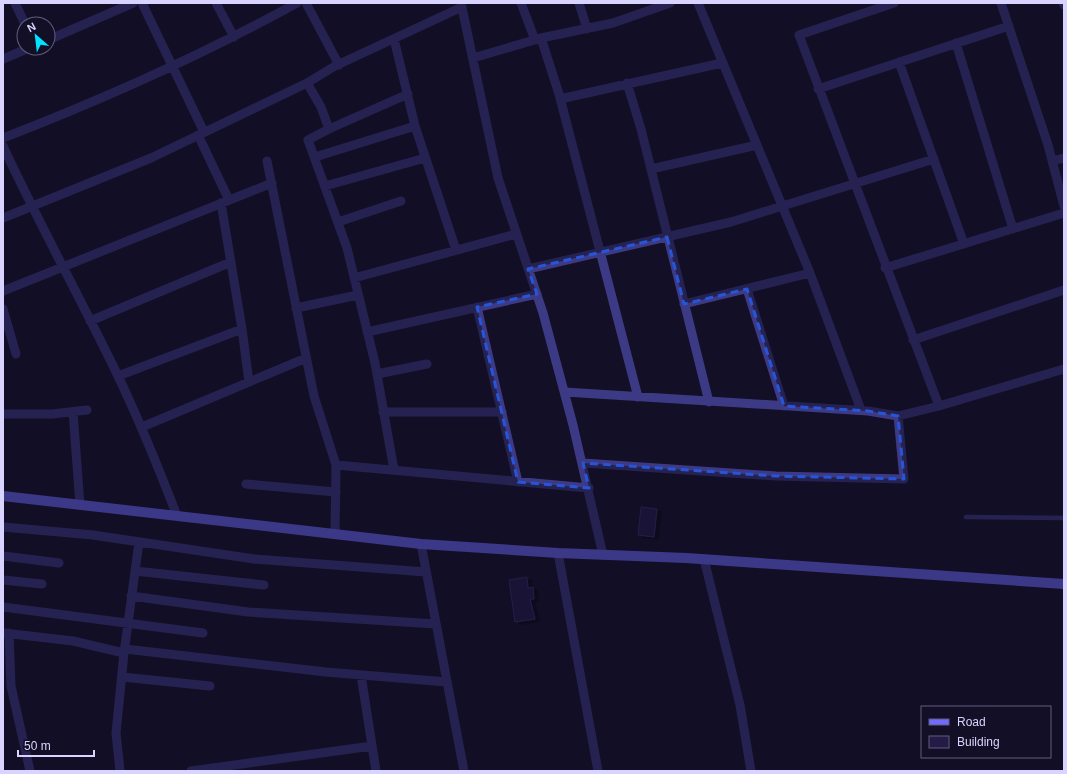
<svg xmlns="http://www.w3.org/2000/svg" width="1067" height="774" font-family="Arial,sans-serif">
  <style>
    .building { fill: #241b47; stroke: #3b2d73; filter: url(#shadow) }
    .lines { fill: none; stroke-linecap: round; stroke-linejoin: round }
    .lane { stroke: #3d3a85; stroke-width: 4.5 }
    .street { stroke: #3d3a85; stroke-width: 9 }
    .secondary { stroke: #6f6bff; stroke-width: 10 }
    .marked { fill: none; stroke: #2655da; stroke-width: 3; stroke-dasharray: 8 5; stroke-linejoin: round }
  </style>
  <defs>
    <filter id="shadow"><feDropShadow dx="4.5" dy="2.5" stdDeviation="0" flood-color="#0009"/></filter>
  </defs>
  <rect width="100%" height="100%" fill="#130f26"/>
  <path class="building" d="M 641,507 L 657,509 L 654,537 L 638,535 Z
    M 527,577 L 528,588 L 533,587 L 534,599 L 530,599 L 535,619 L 515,622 L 509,580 Z"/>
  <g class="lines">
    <path class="lane" d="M 966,517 L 1064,518"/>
    <path class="street" d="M 15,3 L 25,24
      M 142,3 L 204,132
      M 216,3 L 234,37
      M 306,3 L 339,65
      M 461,3 L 498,178 L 543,313 L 573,425 L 603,555
      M 521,3 L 535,40
      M 579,3 L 587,29
      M 698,3 L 810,273 L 861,410
      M 894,3 L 799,35 L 939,406
      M 1001,3 L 1048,145 L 1064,206
      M 1063,3 L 1064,5
      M 541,38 L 559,94 L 638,397
      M 394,39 L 415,126 L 456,250
      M 48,40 L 133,3
      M 956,43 L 1013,229
      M 473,58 L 541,38 L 613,23 L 670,3
      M 3,59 L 29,48
      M 899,62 L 964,244
      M 307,83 L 321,107 L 329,129 L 308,140 L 347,248 L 375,363 L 394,470
      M 627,83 L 641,129 L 709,402
      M 818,89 L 1009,26
      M 560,99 L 722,63
      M 329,129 L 408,94
      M 198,135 L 229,200
      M 3,138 C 104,99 202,55 297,3
      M 3,146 C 39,224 81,299 118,376 C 140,422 159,469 177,516
      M 315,157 L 415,126
      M 267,161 L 314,396 L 336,465 L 335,534
      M 1052,161 L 1064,158
      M 651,169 L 757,145
      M 325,186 L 425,158
      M 221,203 L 242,329 L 249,382
      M 3,218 L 151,158 L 307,83 L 335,66 L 462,7
      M 338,222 L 401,201
      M 885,268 L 1064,213
      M 528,269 L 731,222 L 934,159
      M 354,278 L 516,234
      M 747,289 L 784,406
      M 3,291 L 272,183
      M 684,304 L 810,273
      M 477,307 L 518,482
      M 296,308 L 358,295
      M 3,309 L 16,354
      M 90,321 L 231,262
      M 367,332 L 537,294
      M 913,340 L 1064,290
      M 377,374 L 427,364
      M 118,376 L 242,329
      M 565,392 L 868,411 L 898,416 L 939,406 L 1064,369
      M 73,412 L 80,505
      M 383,412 L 502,412
      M 3,414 L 52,414 L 87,410
      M 142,427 L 306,358
      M 583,463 L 776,476 L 904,479 L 898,416
      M 336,465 L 589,488
      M 246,484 L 336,492
      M 3,527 L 93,535 L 254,559 L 426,572
      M 421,544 L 464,771
      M 558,553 L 598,771
      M 3,556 L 59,563
      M 704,559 L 740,705 L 751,771
      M 135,571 L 264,585
      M 3,580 L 42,584
      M 131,596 L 248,612 L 436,624
      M 3,607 L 203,633
      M 4,633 L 73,641 L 124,653
      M 9,633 L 11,686 L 30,771
      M 125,649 L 326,672 L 447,682
      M 361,675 L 376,771
      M 122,677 L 210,686
      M 120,771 L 116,733 L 124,653 L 139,542
      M 191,771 L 372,746"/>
    <path class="secondary" d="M 3,496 L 421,544 L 558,553 L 686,558 L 1064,584"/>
  </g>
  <path d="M0 0H1067V774H0ZM 667,237 L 684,304 L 747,289 L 784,406 L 868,411 L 898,416 L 904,479 L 776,476 L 583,463 L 589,488 L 518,482 L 477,307 L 537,294 L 528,269 Z" fill="#130f26" fill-opacity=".55" fill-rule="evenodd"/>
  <path class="marked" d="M 667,237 L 684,304 L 747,289 L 784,406 L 868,411 L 898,416 L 904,479 L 776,476 L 583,463 L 589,488 L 518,482 L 477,307 L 537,294 L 528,269 Z"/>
  <rect width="1067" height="774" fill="none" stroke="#d9d4ff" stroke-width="8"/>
  <rect x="921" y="706" width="130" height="52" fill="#130f26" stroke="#625e7d"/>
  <rect x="929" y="719" width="20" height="6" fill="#6f6bff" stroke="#625e7d"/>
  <text x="957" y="726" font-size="12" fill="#d9d4ff">Road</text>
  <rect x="929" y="736" width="20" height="12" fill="#241b47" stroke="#625e7d"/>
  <text x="957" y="746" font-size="12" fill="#d9d4ff">Building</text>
  <g transform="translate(36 36) rotate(332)"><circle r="19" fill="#130f26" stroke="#625e7d"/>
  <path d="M0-3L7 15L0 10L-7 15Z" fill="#00e5ff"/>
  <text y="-6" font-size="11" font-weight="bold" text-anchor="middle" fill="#d9d4ff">N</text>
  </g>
  <path d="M18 750v6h76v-6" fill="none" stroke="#d9d4ff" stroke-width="2"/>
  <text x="24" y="750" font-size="12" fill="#d9d4ff" stroke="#130f26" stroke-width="3" paint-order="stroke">50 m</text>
</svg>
